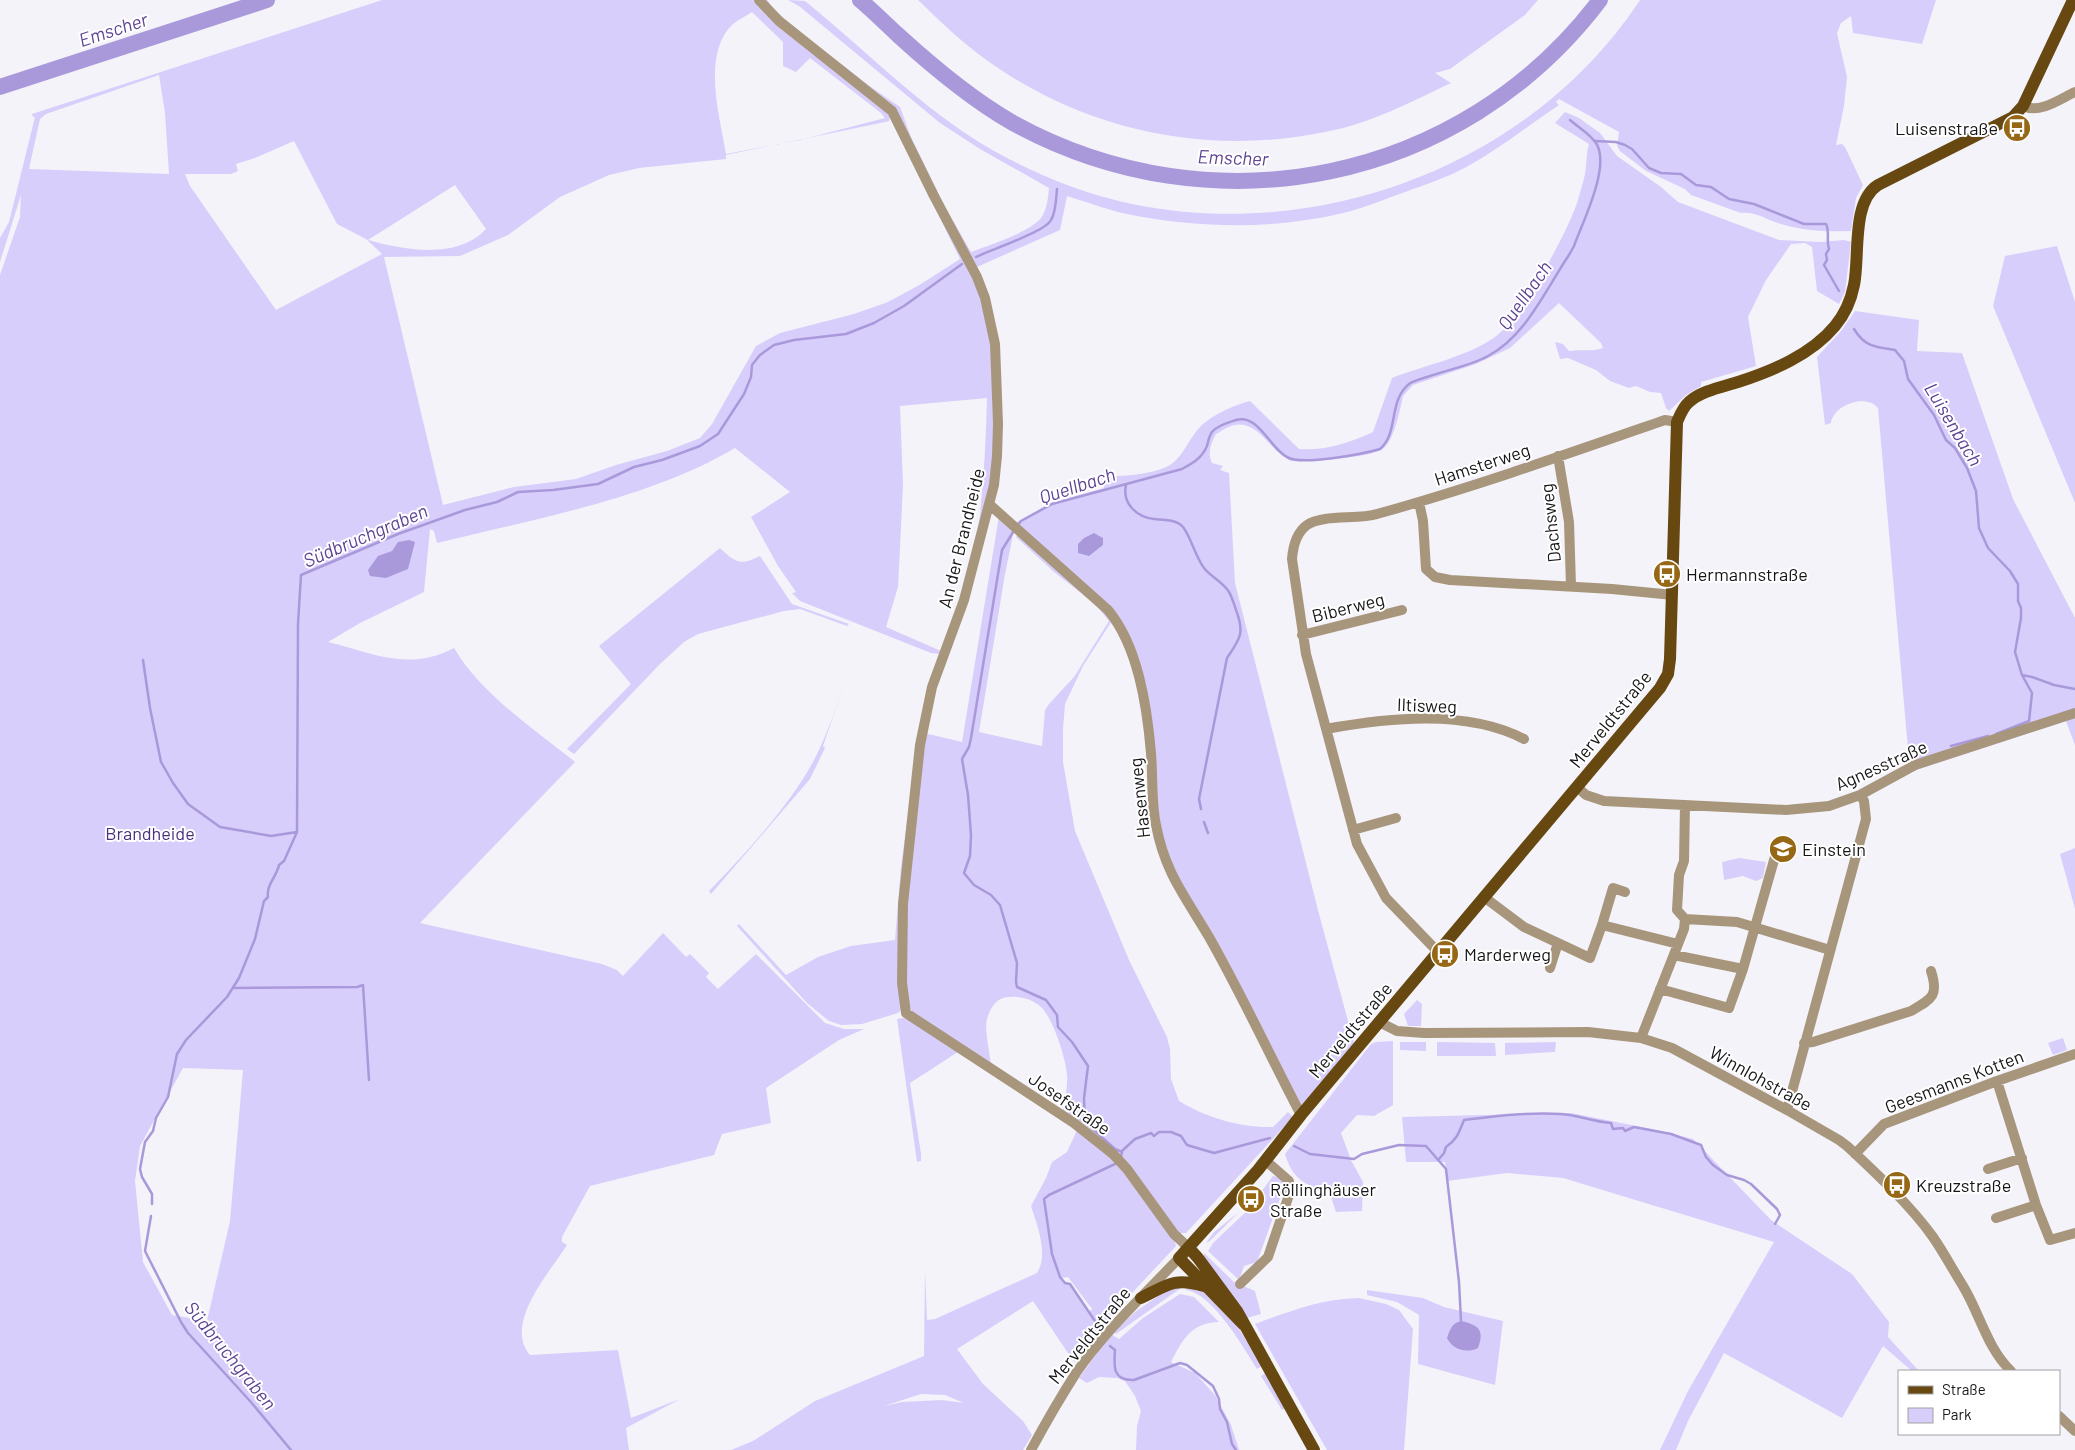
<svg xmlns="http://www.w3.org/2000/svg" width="2075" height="1450" font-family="Barlow,sans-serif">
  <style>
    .green { fill: #d8cefb; fill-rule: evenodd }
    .water { fill: #aa99da }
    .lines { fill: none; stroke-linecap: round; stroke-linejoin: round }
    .stream { stroke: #aa99da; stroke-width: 2.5 }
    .river { stroke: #aa99da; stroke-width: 16 }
    .minor { stroke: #a8967c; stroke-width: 10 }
    .major { stroke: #684811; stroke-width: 12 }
    .labels { text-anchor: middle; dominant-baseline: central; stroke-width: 4; stroke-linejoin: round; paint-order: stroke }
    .poi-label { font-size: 18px; fill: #161618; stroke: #fff; text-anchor: start }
    .street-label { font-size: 18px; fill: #161618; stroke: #fff }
    .park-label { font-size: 18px; fill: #4b307d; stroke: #fff }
    .water-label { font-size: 19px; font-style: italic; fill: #5e4493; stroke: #fff }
  </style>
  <rect width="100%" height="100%" fill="#f4f3fa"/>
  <path class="green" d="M 382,0 L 755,0 L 887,112 L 890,117 L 889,121 L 885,122 L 726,155 L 726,159 L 639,168 L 609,175 L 560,197 L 508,235 L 460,256 L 384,257 L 443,505 L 514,487 L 576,479 L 616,465 L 667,451 L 700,438 L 712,424 L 756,346 L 780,333 L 854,314 L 888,302 L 921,284 L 960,259 L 896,128 L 970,266 L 991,336 L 994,466 L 961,602 L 940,654 L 931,653 L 800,601 L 792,593 L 796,592 L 778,566 L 751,517 L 790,492 L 735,448 C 649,499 534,519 437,543 L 434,531 L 430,529 L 424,592 L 360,623 L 328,642 C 374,653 407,672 454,648 C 481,694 534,729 575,762 L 420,923 L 602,964 L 617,970 L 623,976 L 663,933 L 686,957 L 690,954 L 709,973 L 706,977 L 718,989 L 756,954 L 825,1023 L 844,1029 L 864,1029 L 839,1040 L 766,1088 L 771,1123 L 722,1134 L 714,1155 L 590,1186 L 562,1237 L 562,1242 L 567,1245 C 550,1272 503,1324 530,1355 L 618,1350 L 631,1418 L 680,1399 L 626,1428 L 629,1450 L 0,1450 L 0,275 L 20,217 L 21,195 L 0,262 L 0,238 L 9,222 L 35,117 L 33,117 L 32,114 ZM 752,12 L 783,42 L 783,66 L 796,72 L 810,58 L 881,113 L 885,118 L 800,140 L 726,154 C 720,117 701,54 733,24 C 738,20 746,16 752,12 ZM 159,75 L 165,113 L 169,174 L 29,169 L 40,119 L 46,114 ZM 294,141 L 337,224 L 366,239 L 382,254 L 276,310 L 190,186 L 185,174 L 231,174 L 238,171 L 236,164 L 255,158 ZM 455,185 L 486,229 C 457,260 404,250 368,240 ZM 987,398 C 986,437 984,476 980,515 C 974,561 958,608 941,651 L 886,627 L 898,587 L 900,548 L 903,484 L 900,406 ZM 183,1068 L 243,1070 L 230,1221 L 207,1321 L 172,1315 L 143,1262 L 135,1181 L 140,1146 Z
    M 763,0 L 767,0 L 775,11 L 809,39 L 871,87 L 900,107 L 911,137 L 945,207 L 971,252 C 988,246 1030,232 1041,218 C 1047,210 1048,198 1049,188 L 980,149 L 940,123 L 799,6 L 788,0 L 805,1 C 872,55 931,119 1009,159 C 1047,179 1089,195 1132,204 C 1322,243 1532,164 1640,0 L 1936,0 L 1922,44 L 1853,33 L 1851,16 L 1841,23 L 1837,33 L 1847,77 L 1844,106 L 1836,145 L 1842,144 L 1845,147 L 1863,185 L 1856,198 L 1851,231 C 1827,232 1804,231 1781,224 C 1767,220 1755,211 1741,213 L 1691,195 L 1685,189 L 1646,171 L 1620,151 L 1617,146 L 1619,132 L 1559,99 L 1556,102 L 1559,105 C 1529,125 1499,149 1468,166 C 1445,179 1418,187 1394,196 C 1380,201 1365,207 1351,211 C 1282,229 1207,229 1137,216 C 1113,212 1090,203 1067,196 L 1060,230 L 977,267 L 987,298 L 890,103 L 784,21 Z
    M 918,0 L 1538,0 L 1525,15 L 1450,69 L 1435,73 L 1451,83 C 1411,102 1369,124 1325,132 C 1202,157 1077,129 977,53 C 956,37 937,18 918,0 Z
    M 1565,112 L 1579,118 L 1600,133 L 1617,156 L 1661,187 L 1678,202 L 1779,240 L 1821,242 L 1844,240 L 1851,242 L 1845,292 L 1839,304 L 1817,291 L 1812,247 L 1805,243 L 1791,244 L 1766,280 L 1748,317 L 1756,366 L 1701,382 L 1701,386 L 1686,395 L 1669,411 L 1666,408 L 1661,393 L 1650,392 L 1636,386 L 1629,388 L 1610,381 L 1596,370 L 1568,358 L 1560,359 L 1555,342 L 1563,344 L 1569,351 C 1581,349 1591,352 1603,348 L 1601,343 L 1559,303 L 1510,348 L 1476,364 L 1413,385 L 1403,396 C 1400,410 1395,436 1385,447 C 1376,458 1308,462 1291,461 C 1272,453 1258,420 1235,425 C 1228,426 1222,431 1216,434 C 1211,443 1207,453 1212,463 L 1223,466 L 1220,470 L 1229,473 L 1235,583 L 1319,914 L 1354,1043 L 1301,1106 L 1164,851 L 1155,785 L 1127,634 L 1015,523 L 1051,503 L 1104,488 L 1101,477 C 1121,476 1153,475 1170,465 C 1185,455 1189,437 1202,425 C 1214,414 1234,405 1250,401 L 1299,449 C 1324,451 1350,443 1373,432 L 1392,378 C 1425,365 1467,357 1495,337 C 1521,318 1568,232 1578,200 C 1580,192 1583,183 1585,174 C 1587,164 1586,153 1589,144 L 1555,123 Z
    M 2057,246 L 2075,302 L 2075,503 L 1993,306 L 2005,256 Z
    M 1855,311 L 1919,320 L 1917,351 L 1962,353 L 2013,499 L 2075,618 L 2075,745 L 2066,721 L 1910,772 L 1878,408 C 1866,393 1833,405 1831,423 L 1825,425 L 1817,357 L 1841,331 Z
    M 999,516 L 1015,525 L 1005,574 L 979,732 L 1042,746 L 1045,710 L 1049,704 L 1074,677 L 1109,621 L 1095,604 L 1054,572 L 1016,537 L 1019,532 L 1113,619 L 1083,666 L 1065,704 L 1063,729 L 1063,762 L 1075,831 L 1129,960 L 1167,1037 L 1170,1049 L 1171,1079 L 1179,1101 C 1207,1118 1241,1128 1273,1127 L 1288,1112 L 1293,1117 L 1186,1233 L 1179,1233 L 1127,1165 L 1063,1110 C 1065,1099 1068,1086 1067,1075 C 1066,1059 1053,1018 1041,1007 C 1032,999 1021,996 1009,997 C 997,997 990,1008 987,1019 C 984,1029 990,1054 991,1065 L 913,1014 L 905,995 L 905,901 L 924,733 L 962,742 Z
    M 720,548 C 736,563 740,566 760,556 L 792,604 L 849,624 L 847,626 L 800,609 L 784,611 L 698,634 L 684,642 L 659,665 L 574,754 L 567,749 L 631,684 L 599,646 Z
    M 846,679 L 823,746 L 825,748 L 810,779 L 711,894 L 709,891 C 745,854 795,800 817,754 C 829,730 837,704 846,679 Z
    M 913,777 L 902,1009 L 898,1013 L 862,1024 L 841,1025 L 829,1021 L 807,1003 L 737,926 L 739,924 L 786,975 L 818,957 L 851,946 L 895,940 L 901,867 Z
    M 2075,848 L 2075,909 L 2060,854 Z
    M 1739,858 L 1766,862 L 1763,878 L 1756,881 L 1743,876 L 1724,880 L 1722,862 Z
    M 1417,1000 L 1422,1004 L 1421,1026 L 1408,1026 L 1404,1014 Z
    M 902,1018 L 908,1019 L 961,1050 L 910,1083 L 921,1154 L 921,1161 L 917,1162 L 897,1019 Z
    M 2063,1038 L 2067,1050 L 2053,1055 L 2048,1043 Z
    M 1393,1041 L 1393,1105 L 1374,1116 L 1357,1115 L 1341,1133 L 1351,1160 L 1363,1182 L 1362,1211 L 1336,1212 L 1329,1191 C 1303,1185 1293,1179 1285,1154 L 1371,1044 L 1376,1042 Z
    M 1400,1042 L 1426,1042 L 1426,1051 L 1400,1050 Z
    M 1437,1042 L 1495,1043 L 1496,1056 L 1437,1056 Z
    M 1556,1042 L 1555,1052 L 1505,1055 L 1505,1043 Z
    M 1571,1113 L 1661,1131 L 1693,1139 L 1771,1220 L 1852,1274 L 1889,1322 L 1888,1337 L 1919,1371 L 1912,1371 L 1883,1346 L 1842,1418 L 1724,1353 L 1688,1421 L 1676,1450 L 1660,1450 L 1688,1391 L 1774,1242 L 1563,1178 L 1507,1173 L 1447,1181 L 1445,1162 L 1406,1162 L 1402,1117 Z
    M 1078,1128 L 1126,1171 L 1174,1239 L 1176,1246 L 1103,1324 L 1074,1362 L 1033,1301 L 957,1349 L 983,1384 L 1023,1421 L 1032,1435 L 1023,1450 L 731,1450 L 753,1441 L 815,1401 L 924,1356 L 925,1270 L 927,1320 L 935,1319 L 1037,1273 C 1049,1255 1037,1225 1031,1206 L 1046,1178 L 1052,1162 L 1067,1152 ZM 1068,1277 L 1092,1309 L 1092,1310 L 1088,1311 L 1070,1284 L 1065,1283 L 1061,1278 ZM 921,1394 L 945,1395 L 964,1403 L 942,1400 L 902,1402 L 884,1406 Z
    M 1273,1176 L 1281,1178 L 1283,1183 L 1283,1190 L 1257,1262 L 1244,1266 L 1239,1280 L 1208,1251 L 1213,1243 L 1248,1210 Z
    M 1239,1212 L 1210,1241 L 1206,1243 L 1214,1232 Z
    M 1204,1253 L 1234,1282 L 1255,1291 L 1261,1314 L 1247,1318 L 1204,1258 Z
    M 1185,1284 L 1200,1287 L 1235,1323 L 1263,1366 L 1257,1369 C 1244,1348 1212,1293 1186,1290 Z
    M 1171,1287 L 1181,1288 L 1116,1334 L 1114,1332 L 1135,1312 Z
    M 1367,1290 L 1423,1298 L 1444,1307 L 1503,1321 L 1495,1385 L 1418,1364 L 1419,1315 L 1397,1302 L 1367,1295 Z
    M 1180,1294 L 1194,1297 L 1219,1322 C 1191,1323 1183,1339 1171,1362 L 1195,1373 L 1215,1395 L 1231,1425 L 1239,1450 L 1136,1450 L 1137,1426 L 1141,1411 L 1135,1396 L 1125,1381 L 1117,1378 L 1099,1377 L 1087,1383 L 1079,1378 L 1111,1334 L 1119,1339 L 1143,1318 Z
    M 1359,1298 L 1386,1304 L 1399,1310 L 1413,1329 L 1404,1450 L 1327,1450 L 1255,1324 C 1291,1311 1320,1299 1359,1298 Z
    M 1267,1372 L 1287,1407 L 1282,1410 L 1261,1376 Z"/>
  <path class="water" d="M 1094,533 L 1103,538 L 1103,545 L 1089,556 L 1078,553 L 1078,544 L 1084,538 Z
    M 409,540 L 415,542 L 408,569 L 386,578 L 370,576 L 368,570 L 378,556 L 392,551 L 398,542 Z
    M 1461,1321 C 1478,1325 1485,1329 1478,1348 C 1466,1354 1452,1349 1447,1338 C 1450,1329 1452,1323 1461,1321 Z"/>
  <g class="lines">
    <path class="stream" d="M 1595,141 L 1616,142 L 1625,145 L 1632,149 L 1649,168 L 1661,173 L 1681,174 L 1696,185 L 1711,187 L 1729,199 L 1754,204 L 1804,224 L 1826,224 C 1830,232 1826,241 1829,249 L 1826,254 L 1827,260 L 1824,265 L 1839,291
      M 976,257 C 990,250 1045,232 1051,220 C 1056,212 1056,199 1057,189
      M 1854,329 C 1865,347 1875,347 1895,350 L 1904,361 L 1908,379 L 1934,415 L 1946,440 L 1955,448 L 1967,468 L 1976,491 L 1979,528 L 1988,548 L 2010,571 L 2018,584 L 2018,601 L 2021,608 L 2021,618 L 2015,652 L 2022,675 L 2032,677 L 2054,685 L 2075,689
      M 1126,485 C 1122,503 1136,517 1154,519 C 1163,520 1176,519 1183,527 C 1191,537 1195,556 1204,568 C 1211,577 1223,582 1229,592 C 1232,597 1234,604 1236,610 C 1245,633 1240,639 1227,658 L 1199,799 L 1201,809
      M 1018,525 L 1021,521 L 1052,504 L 1182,469 C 1193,463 1202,458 1207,446 C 1208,442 1209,436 1212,432 C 1216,426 1230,422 1236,420 C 1259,413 1270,450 1289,458 C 1304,465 1363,454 1380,449 C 1399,433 1388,401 1409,384 C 1413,381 1421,379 1427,377 C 1446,370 1470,366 1488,356 C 1526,336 1546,289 1569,255 L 1574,246 C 1583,221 1611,166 1596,143 C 1590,134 1578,127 1570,120
      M 1015,529 L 1002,550 L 971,738 L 969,747 L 962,759 L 968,795 L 971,835 L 970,856 L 964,873 L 974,885 L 991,895 L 1000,905 L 1017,963 L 1016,982 L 1017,987 L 1046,1000 L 1057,1015 L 1058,1027 L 1072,1042 L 1088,1066 L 1084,1098 L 1085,1122 L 1115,1149 L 1122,1152 L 1121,1157
      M 143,660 L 150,708 L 161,762 L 173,783 L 188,804 L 220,827 L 271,836 L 297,832
      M 1996,734 L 2029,721 L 2032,693 L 2022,675
      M 1951,746 L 1988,736
      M 1204,822 L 1208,833
      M 233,988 L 357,987 L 363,985 L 369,1080
      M 1294,1146 L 1310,1154 L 1354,1159 L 1362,1154 L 1399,1145 L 1426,1146 L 1446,1169 L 1459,1282 L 1461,1321
      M 1122,1151 L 1135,1139 L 1151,1133 L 1154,1136 L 1159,1132 L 1171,1132 L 1181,1136 L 1187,1145 L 1214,1153 L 1270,1138
      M 1439,1159 L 1444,1153 L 1446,1147 C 1457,1140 1459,1132 1464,1120 C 1496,1116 1529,1112 1561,1114 C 1578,1115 1594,1122 1611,1123 L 1613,1129 L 1623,1128 L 1625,1131 L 1634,1127 L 1671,1134 L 1701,1145 L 1706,1157 L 1713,1165 L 1727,1175 L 1744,1180 L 1751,1184 L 1777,1209 L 1780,1215 L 1775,1224
      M 152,1204 L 152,1194 L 142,1177 L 140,1169 L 145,1142 L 153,1131 L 156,1118 L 168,1097 L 177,1054 L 186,1040 L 227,997 L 239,978 L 255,939 L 264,901 L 268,897 C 266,885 277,876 279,865 L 284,861 L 297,832 L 298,624 L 301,575 L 398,534 L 465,510 L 497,502 L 518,492 L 553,490 L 598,484 L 634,467 L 662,460 L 700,446 L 718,434 L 744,394 L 751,377 L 752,365 L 760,355 L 774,345 L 794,340 L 846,334 L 874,323 L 904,306 L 962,264
      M 151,1216 L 145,1251 L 181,1322 L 188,1333 L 250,1401 L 291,1450
      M 1099,1327 L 1070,1284 L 1065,1283 L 1060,1277 L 1052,1254 L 1044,1199 L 1049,1195 L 1115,1164
      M 1110,1346 L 1115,1350 C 1114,1366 1112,1381 1134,1380 L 1180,1363 L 1187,1365 L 1213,1386 L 1219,1399 L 1220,1409 L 1227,1422 L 1232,1444 L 1236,1450"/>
    <path class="river" d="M 860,0 C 873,11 885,23 898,35 C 933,67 971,99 1013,123 C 1213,233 1462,183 1600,0
      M 0,87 L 267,0"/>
    <path class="minor" d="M 759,0 L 779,21 L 892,111 L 934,196 L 977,277 L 985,298 L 995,344 L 998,424 L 997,456 L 994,485 L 964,600 L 932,687 L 920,745 L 903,904 L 902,983 L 906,1013 L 1074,1123 L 1113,1154 L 1127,1169 L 1174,1234 L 1189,1248
      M 2023,106 C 2040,114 2060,99 2075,92
      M 1558,456 L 1569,522 L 1571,586
      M 1419,502 L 1423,521 L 1426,569 L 1435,577 L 1450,580 L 1612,589 L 1673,595
      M 989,504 L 1108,610 C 1138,646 1147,706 1151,753 C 1153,777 1151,801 1156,825 C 1165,873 1185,896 1209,937 C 1242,995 1270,1056 1301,1115
      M 1302,635 L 1402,610
      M 1326,729 C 1388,718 1466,709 1524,739
      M 1577,787 L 1586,795 L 1604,801 L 1786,810 L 1829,806 L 1860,795 L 1915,765 L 2075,713
      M 1353,830 L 1396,818
      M 1625,892 L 1613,888 L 1602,925 L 1678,944
      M 1484,897 L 1524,927 L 1590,958 L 1602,925
      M 1685,919 L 1737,922 L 1830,950
      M 1438,952 L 1386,898 L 1357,844 L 1306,654 L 1292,559 C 1293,546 1296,533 1307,525 C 1323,514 1358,520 1377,514 C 1474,487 1570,453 1665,420 L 1677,422
      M 1674,955 L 1743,969
      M 1550,968 L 1558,943
      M 1660,989 L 1729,1008 L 1743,969 L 1776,853
      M 1379,1022 L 1397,1031 L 1424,1033 L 1588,1032 L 1641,1038 L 1672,1048 L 1787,1110 L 1839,1140 L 1847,1146 C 1875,1172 1911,1206 1933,1237 C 1944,1253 1953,1270 1963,1286 C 1980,1314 1987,1348 2011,1371
      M 1641,1038 L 1684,929 L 1685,919 L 1677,910 L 1679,875 L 1684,861 L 1685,805
      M 1804,1043 L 1813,1042 L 1911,1011 C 1932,999 1939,996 1931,971
      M 1997,1081 L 2036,1205 L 2050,1240 L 2075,1233
      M 1787,1110 L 1866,819 L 1864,801 L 1860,795
      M 1855,1154 L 1884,1124 L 1997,1081 L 2075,1054
      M 1988,1169 L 2022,1158
      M 1996,1218 L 2036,1205
      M 1240,1284 L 1268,1257 L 1289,1195 L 1289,1181 L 1266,1161
      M 2059,1416 L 2075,1431
      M 1031,1450 C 1045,1424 1060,1398 1076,1373 C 1105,1331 1144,1295 1179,1258"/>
    <path class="major" d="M 1189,1248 L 1198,1258 L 1237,1311 L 1314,1450
      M 1141,1298 C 1167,1285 1174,1277 1204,1286
      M 1244,1325 L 1179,1258 L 1258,1170 L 1301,1115 L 1660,688 L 1668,674 L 1670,659 L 1677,422 C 1680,415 1683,407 1689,402 C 1701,391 1722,387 1738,382 C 1772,371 1811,355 1835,326 C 1845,314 1851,300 1854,285 C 1860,257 1851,202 1878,185 L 2013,117 L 2023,106 L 2073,0"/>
  </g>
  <defs>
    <symbol id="bus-disc" viewBox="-11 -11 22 22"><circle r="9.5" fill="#966816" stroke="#fff"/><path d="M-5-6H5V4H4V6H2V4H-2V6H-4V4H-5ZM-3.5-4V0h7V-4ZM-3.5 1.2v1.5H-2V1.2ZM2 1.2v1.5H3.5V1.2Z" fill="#fff"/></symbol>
    <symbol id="school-disc" viewBox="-11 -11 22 22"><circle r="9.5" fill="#966816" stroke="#fff"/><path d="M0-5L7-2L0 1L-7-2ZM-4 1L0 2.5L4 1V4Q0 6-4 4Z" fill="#fff"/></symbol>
  </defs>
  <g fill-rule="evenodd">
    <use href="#bus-disc" x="2001" y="112" width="32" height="32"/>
    <use href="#bus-disc" x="1651" y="558" width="32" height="32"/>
    <use href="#school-disc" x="1767" y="833" width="32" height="32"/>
    <use href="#bus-disc" x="1429" y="938" width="32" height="32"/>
    <use href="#bus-disc" x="1881" y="1169" width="32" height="32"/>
    <use href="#bus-disc" x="1235" y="1183" width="32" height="32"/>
  </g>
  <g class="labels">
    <g class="poi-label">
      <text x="1998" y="128" text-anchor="end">Luisenstraße</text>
      <text x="1686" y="574">Hermannstraße</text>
      <text x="1802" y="849">Einstein</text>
      <text x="1464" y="954">Marderweg</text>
      <text x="1916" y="1185">Kreuzstraße</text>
      <text x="1270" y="1189">Röllinghäuser<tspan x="1270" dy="21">Straße</tspan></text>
    </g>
    <g class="street-label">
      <text transform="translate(1482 464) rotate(-18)">Hamsterweg</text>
      <text transform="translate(1550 523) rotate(-96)">Dachsweg</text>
      <text transform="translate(961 538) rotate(-76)">An der Brandheide</text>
      <text transform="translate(1348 607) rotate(-14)">Biberweg</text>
      <text transform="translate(1427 705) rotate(2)">Iltisweg</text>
      <text transform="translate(1610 719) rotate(-51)">Merveldtstraße</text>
      <text transform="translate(1881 765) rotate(-24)">Agnesstraße</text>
      <text transform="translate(1139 798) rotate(-96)">Hasenweg</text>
      <text transform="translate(1350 1030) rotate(-50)">Merveldtstraße</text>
      <text transform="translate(1761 1078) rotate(29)">Winnlohstraße</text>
      <text transform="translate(1954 1081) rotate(-21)">Geesmanns Kotten</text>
      <text transform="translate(1070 1103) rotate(35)">Josefstraße</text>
      <text transform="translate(1089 1335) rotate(-51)">Merveldtstraße</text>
    </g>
    <g class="park-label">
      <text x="150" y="833">Brandheide</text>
    </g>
    <g class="water-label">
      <text transform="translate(113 29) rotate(-18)">Emscher</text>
      <text transform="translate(1233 157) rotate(2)">Emscher</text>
      <text transform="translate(1524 295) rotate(-55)">Quellbach</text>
      <text transform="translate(1954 424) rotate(59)">Luisenbach</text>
      <text transform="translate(1077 485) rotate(-18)">Quellbach</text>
      <text transform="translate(365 535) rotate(-23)">Südbruchgraben</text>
      <text transform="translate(231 1355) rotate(51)">Südbruchgraben</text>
    </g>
  </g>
  <rect x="1898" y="1370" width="162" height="65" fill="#ffffff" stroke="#a2a2a3"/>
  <rect x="1908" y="1386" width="25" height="8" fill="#684811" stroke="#a2a2a3"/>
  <text x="1942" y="1395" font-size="15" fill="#161618">Straße</text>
  <rect x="1908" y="1408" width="25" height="15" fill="#d8cefb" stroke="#a2a2a3"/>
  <text x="1942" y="1420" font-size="15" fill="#161618">Park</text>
</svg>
